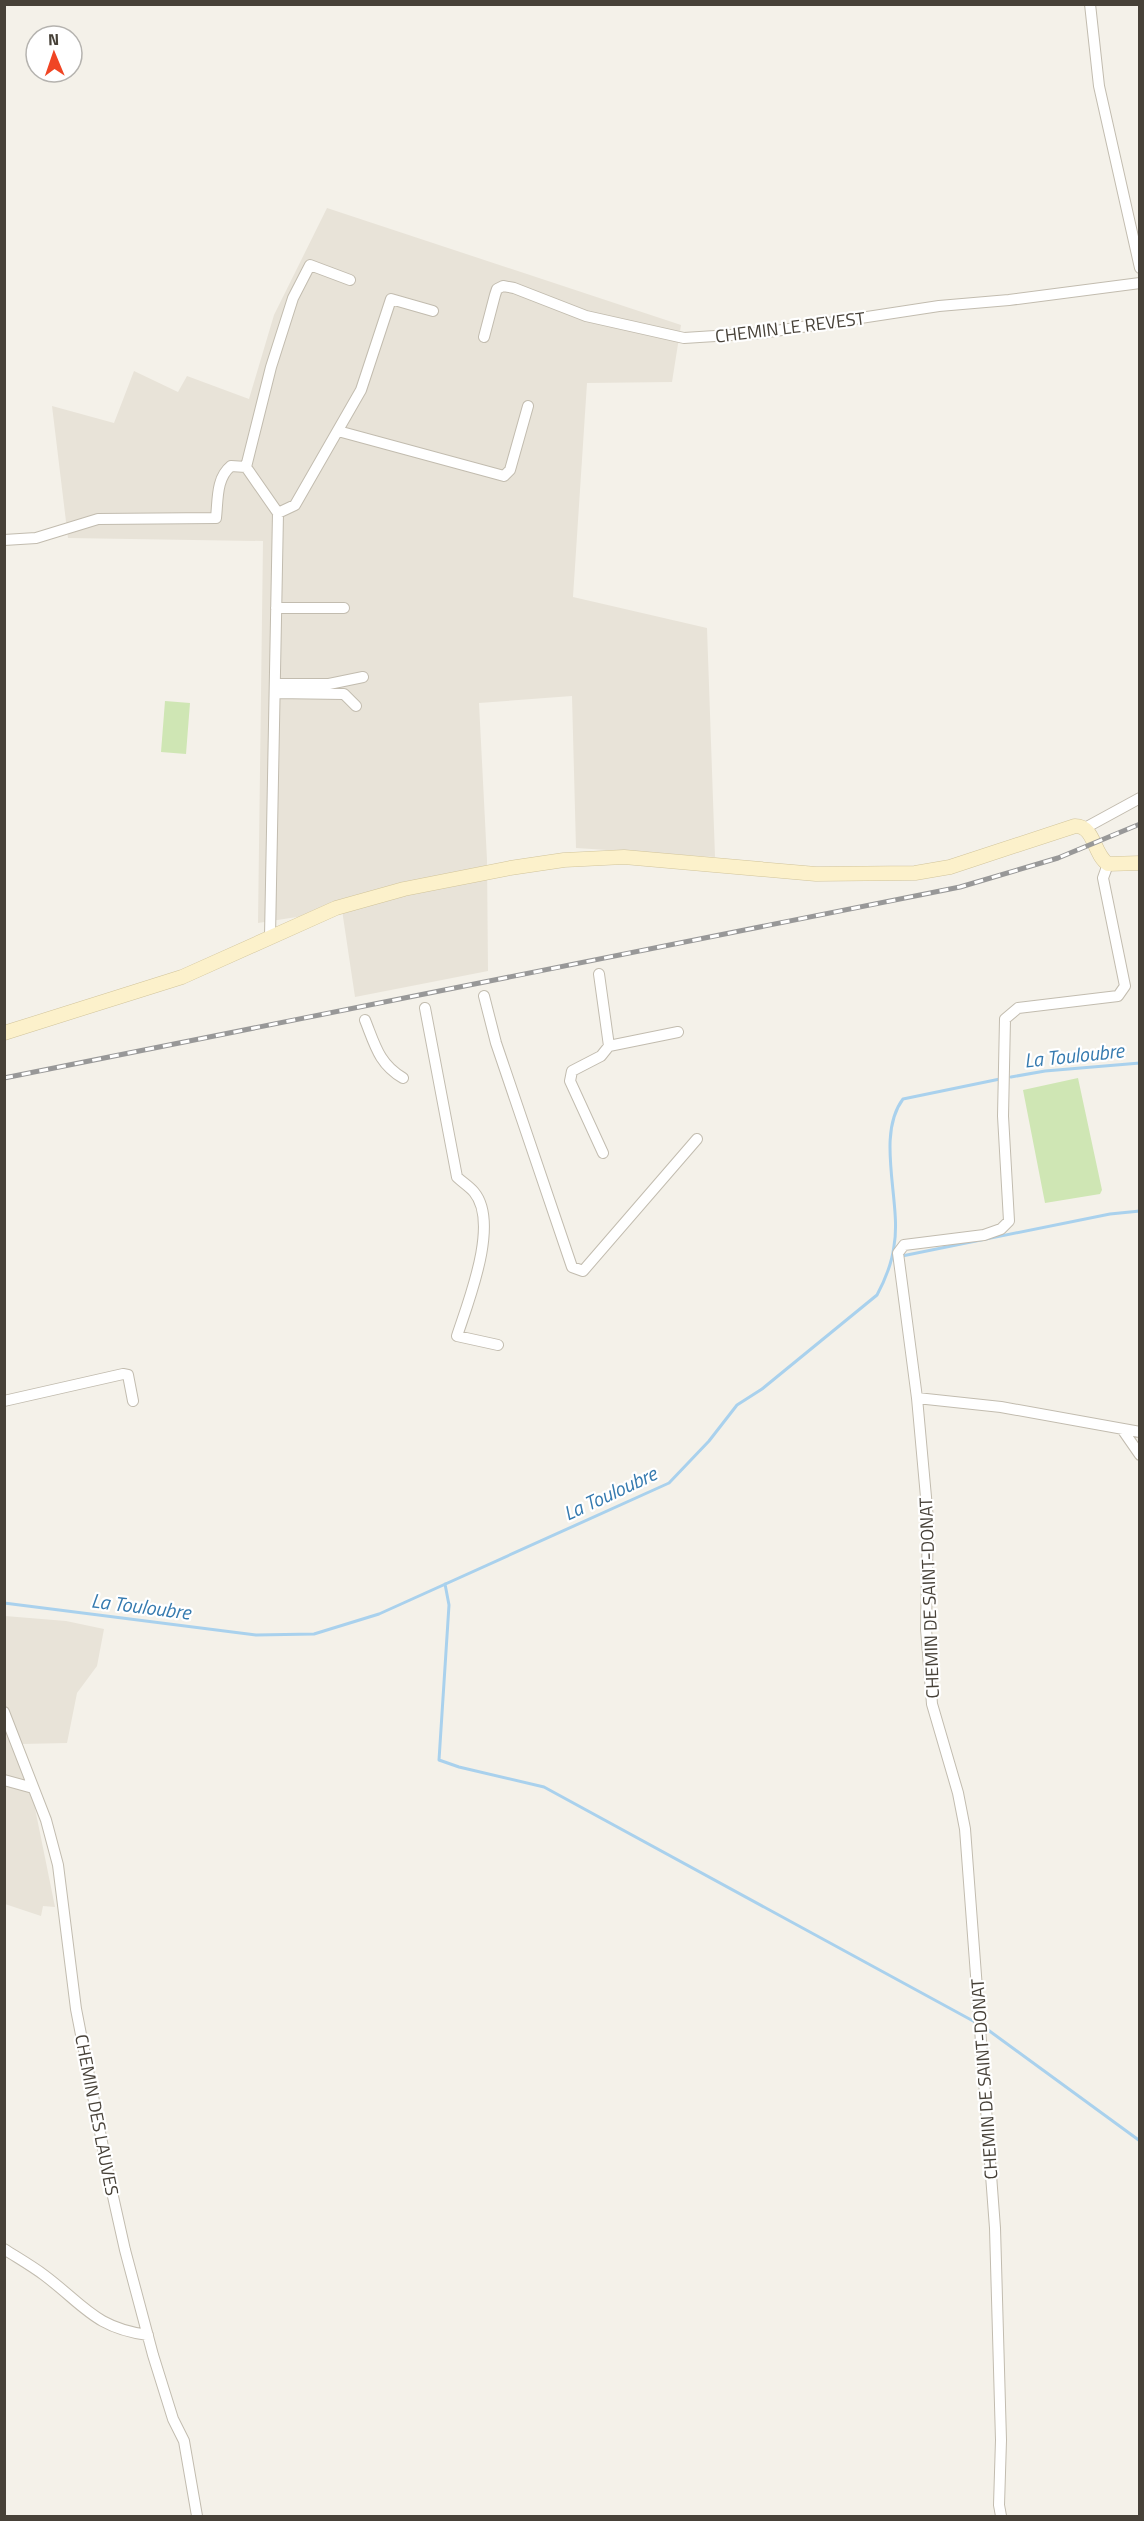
<svg xmlns="http://www.w3.org/2000/svg" width="1144" height="2521" font-family="'Titillium Web',sans-serif">
  <style>
    .residential { fill: #e8e3d8 }
    .green { fill: #cfe6b4 }
    .lines { fill: none; stroke-linecap: round; stroke-linejoin: round }
    .stream { stroke: #a9d1ed; stroke-width: 3 }
    .minor-casing { stroke: #c2bcaf; stroke-width: 12 }
    .secondary-casing { stroke: #d1c49b; stroke-width: 15 }
    .minor { stroke: #fff; stroke-width: 10 }
    .secondary { stroke: #fcf1cb; stroke-width: 14 }
    .rail-casing { stroke: #989898; stroke-width: 5 }
    .rail { stroke: #fff; stroke-width: 3; stroke-dasharray: 9; stroke-linecap: butt }
    .labels { text-anchor: middle; dominant-baseline: central; stroke-width: 4.5; stroke-linejoin: round; paint-order: stroke }
    .street-label { font-size: 18px; fill: #474138; stroke: #fff }
    .water-label { font-size: 20px; font-style: italic; fill: #357aaf; stroke: #fff }
  </style>
  <rect width="100%" height="100%" fill="#f4f1e9"/>
  <path class="residential" d="M 327,208 L 681,325 L 672,382 L 587,383 L 573,597 L 707,628 L 715,857 L 576,848 L 572,696 L 479,703 L 487,860 L 488,971 L 355,997 L 342,910 L 258,923 L 263,541 L 68,538 L 52,406 L 114,423 L 134,371 L 178,392 L 187,376 L 249,399 L 274,315 Z
    M 5,1616 L 66,1621 L 104,1629 L 97,1666 L 77,1693 L 67,1743 L 22,1744 L 55,1907 L 43,1906 L 41,1916 L 5,1904 Z"/>
  <path class="green" d="M 165,701 L 190,703 L 186,754 L 161,752 Z
    M 1078,1078 L 1102,1190 L 1100,1194 L 1045,1203 L 1023,1090 Z"/>
  <g class="lines">
    <path class="stream" d="M 1011,1077 L 1045,1071 L 1140,1063
      M 902,1256 L 1110,1214 L 1140,1211
      M 445,1584 L 449,1605 L 439,1760 L 459,1767 L 544,1787 L 975,2022
      M 4,1603 L 256,1635 L 314,1634 L 379,1614 L 669,1483 L 709,1441 L 737,1405 L 762,1389 L 877,1295 C 885,1280 892,1263 894,1246 C 902,1203 875,1136 903,1099 L 1000,1079
      M 984,2027 L 1140,2141"/>
    <defs>
      <path id="minor" d="M 1090,4 L 1099,86 L 1140,268
        M 484,337 L 495,295 L 497,289 L 503,286 L 514,288 L 586,316 L 684,338 L 762,333 L 939,306 L 1009,300 L 1140,283
        M 338,431 L 504,476 L 510,470 L 528,406
        M 278,513 L 246,467 L 271,367 L 293,298 L 310,265 L 350,280
        M 4,540 L 36,538 L 98,519 L 216,518 C 218,500 216,478 231,466 L 246,467
        M 276,608 L 344,608
        M 276,684 L 329,684 L 363,677
        M 275,693 L 344,694 L 356,706
        M 1085,828 L 1140,798
        M 270,937 L 278,513 L 295,505 L 361,390 L 391,299 L 433,311
        M 599,974 L 609,1046 L 678,1032
        M 484,996 L 496,1043 L 572,1267 L 583,1271 L 697,1139
        M 425,1008 L 457,1177 C 462,1182 469,1186 474,1192 C 500,1223 468,1302 457,1336 L 498,1345
        M 365,1020 C 375,1045 379,1064 403,1078
        M 603,1153 L 570,1081 L 572,1071 L 601,1056 L 609,1046
        M 917,1398 L 1001,1407 L 1140,1432
        M 4,1401 L 123,1374 L 128,1375 L 133,1401
        M 1122,1429 L 1140,1455
        M 4,1712 L 46,1820 L 58,1865 L 76,2009 L 110,2183 L 125,2250 L 153,2355 L 173,2419 L 184,2441 L 197,2516
        M 4,1780 L 33,1788
        M 4,2249 C 18,2258 32,2266 44,2275 C 84,2305 95,2328 148,2335
        M 1001,2516 L 999,2505 L 1001,2440 L 995,2228 L 965,1829 L 958,1793 L 932,1704 L 926,1629 L 928,1519 L 917,1398 L 898,1253 L 904,1245 L 984,1235 L 1001,1229 L 1009,1221 L 1003,1116 L 1005,1019 L 1018,1008 L 1118,996 L 1125,986 L 1103,878 L 1108,864"/>
      <path id="secondary" d="M 4,1033 L 182,977 L 336,908 L 404,889 L 510,868 L 564,860 L 624,857 L 816,874 L 915,873 L 950,867 L 1075,826 C 1095,826 1093,854 1108,864 L 1140,863"/>
    </defs>
    <use href="#minor" class="minor-casing"/>
    <use href="#secondary" class="secondary-casing"/>
    <use href="#minor" class="minor"/>
    <use href="#secondary" class="secondary"/>
    <defs>
      <path id="rail" d="M 4,1078 L 960,887 L 1058,858 L 1140,824"/>
    </defs>
    <use href="#rail" class="rail-casing"/>
    <use href="#rail" class="rail"/>
  </g>
  <g class="labels">
    <g class="street-label">
      <text transform="translate(790 327) rotate(-7)">CHEMIN LE REVEST</text>
      <text transform="translate(929 1598) rotate(-92)">CHEMIN DE SAINT-DONAT</text>
      <text transform="translate(984 2079) rotate(-94)">CHEMIN DE SAINT-DONAT</text>
      <text transform="translate(97 2115) rotate(79)">CHEMIN DES LAUVES</text>
    </g>
    <g class="water-label">
      <text transform="translate(1074 1055) rotate(-6)">La Touloubre</text>
      <text transform="translate(610 1493) rotate(-25)">La Touloubre</text>
      <text transform="translate(141 1606) rotate(7)">La Touloubre</text>
    </g>
  </g>
  <rect width="1144" height="2521" fill="none" stroke="#474138" stroke-width="12"/>
  <g transform="translate(54 54) rotate(358)"><circle r="28" fill="#ffffff" stroke="#b5b3af" stroke-width="1.5"/>
  <path d="M0-4.5L10 22L0 15L-10 22Z" fill="#f04524"/>
  <text y="-9" font-size="16" font-weight="bold" text-anchor="middle" fill="#474138">N</text>
  </g>
</svg>
